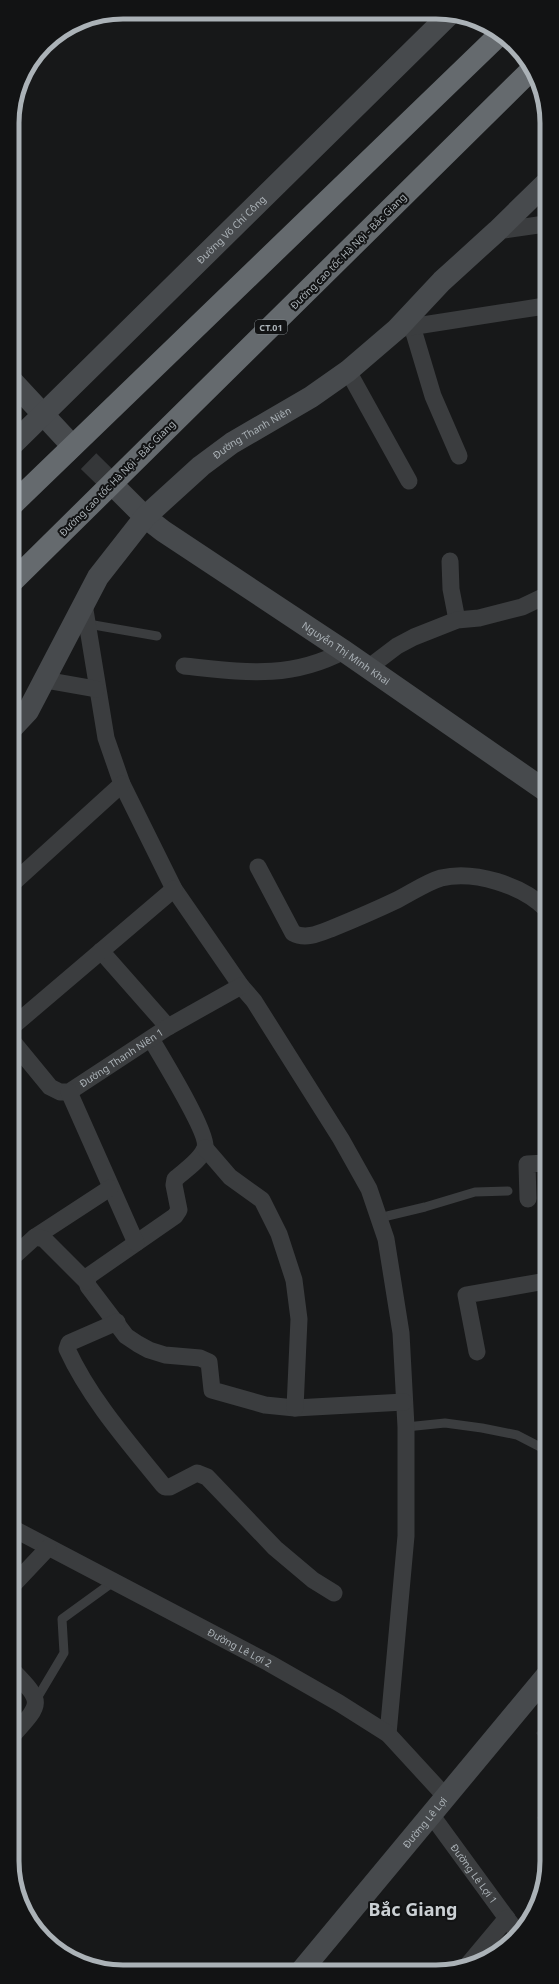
<svg xmlns="http://www.w3.org/2000/svg" width="559" height="1984" font-family="'Noto Sans',sans-serif">
  <style>
    .built { fill: #232426 }
    .lines { fill: none; stroke-linecap: round; stroke-linejoin: round }
    .secondary-tunnel { stroke: #353739; stroke-width: 22; stroke-dasharray: 22 11; stroke-linecap: butt }
    .lane { stroke: #3b3d3f; stroke-width: 9 }
    .street { stroke: #3b3d3f; stroke-width: 17 }
    .secondary { stroke: #474a4d; stroke-width: 22 }
    .highway { stroke: #656a6e; stroke-width: 22 }
    .labels { text-anchor: middle; dominant-baseline: central; stroke-width: 4; stroke-linejoin: round; paint-order: stroke }
    .shield { fill: #121314; stroke: #7d8286; stroke-width: 1 }
    .shield-label { font-size: 9px; font-weight: bold; fill: #abb2b7 }
    .street-label { font-size: 10px; fill: #abb2b7; stroke: #121314 }
    .town-label { font-size: 18px; font-weight: bold; fill: #cbd0d4; stroke: #121314 }
    .rim { fill: none; stroke: #abb2b7; stroke-width: 5 }
  </style>
  <rect width="100%" height="100%" fill="#171819"/>
  <path class="built" d="M 547,1722 L 547,1749 L 536,1733 Z
    M 547,1814 L 547,1853 L 537,1817 Z"/>
  <g class="lines">
    <path class="secondary-tunnel" d="M 65,438 L 118,490"/>
    <path class="lane" d="M 88,624 L 157,636
      M 379,1218 L 425,1207 L 475,1192 L 508,1191
      M 406,1427 L 445,1423 L 482,1428 L 517,1435 L 546,1450
      M 36,1700 L 64,1653 L 62,1619 L 113,1582"/>
    <g class="street">
      <path d="M 497,231 L 545,224"/>
      <path d="M 412,326 L 433,396 L 459,456"/>
      <path d="M 397,329 L 545,306"/>
      <path d="M 348,371 L 409,481"/>
      <path d="M 450,561 L 451,589 L 457,620"/>
      <path d="M 84,604 L 106,738 L 122,784 L 174,889 L 241,986 L 254,1001 L 341,1139 L 369,1189 L 386,1239 L 401,1333 L 406,1427 L 406,1536 L 388,1734"/>
      <path d="M 184,666 C 243,672 289,680 344,651"/>
      <path d="M 368,668 L 397,646 L 414,637 L 457,620 L 479,618 L 522,607 L 545,596"/>
      <path d="M 45,680 L 96,689"/>
      <path d="M 258,867 L 293,933 C 306,940 320,933 333,928 C 355,919 376,910 397,900 C 411,893 427,882 441,878 C 474,870 522,885 546,909"/>
      <path d="M 13,883 L 122,784"/>
      <path d="M 101,951 L 168,1027"/>
      <path d="M 13,1026 L 174,889"/>
      <path d="M 151,1039 C 161,1056 209,1134 205,1148 C 201,1160 184,1171 175,1179 L 174,1185 L 179,1210 L 175,1216 L 90,1275 L 87,1278 L 88,1286 L 126,1336 L 138,1344 L 149,1350 L 165,1355 L 200,1358 L 209,1362 L 212,1390 L 265,1405 L 295,1408 L 404,1402"/>
      <path id="s1" d="M 13,1042 L 50,1087 L 60,1092 L 69,1092 L 168,1027 L 241,986"/>
      <path d="M 69,1092 L 136,1243"/>
      <path d="M 205,1148 L 230,1177 L 262,1200 L 279,1234 L 294,1280 L 299,1319 L 295,1408"/>
      <path d="M 528,1199 L 527,1164 L 546,1163"/>
      <path d="M 35,1237 L 110,1188"/>
      <path d="M 13,1257 L 35,1237 L 44,1239 L 87,1282"/>
      <path d="M 117,1322 L 69,1343 L 67,1349 C 90,1399 128,1442 162,1484 L 165,1487 L 170,1487 L 197,1473 L 207,1477 L 275,1548 L 313,1580 L 334,1593"/>
      <path d="M 477,1352 L 466,1295 L 546,1281"/>
      <path id="s2" d="M 14,1529 L 269,1663 L 339,1703 L 388,1734 L 445,1796"/>
      <path d="M 14,1584 L 48,1548"/>
      <path d="M 14,1672 C 43,1702 42,1703 14,1734"/>
      <path id="s3" d="M 430,1813 L 519,1935"/>
      <path d="M 466,1967 L 507,1918"/>
    </g>
    <g class="secondary">
      <path d="M 13,382 L 65,438"/>
      <path id="s4" d="M 13,444 L 450,14"/>
      <path id="s5" d="M 118,490 L 145,517 L 163,531 L 344,651 L 546,791"/>
      <path id="s6" d="M 13,727 L 28,711 L 98,577 L 145,517 L 201,466 L 232,443 L 311,397 L 348,371 L 397,329 L 442,281 L 497,231 L 545,184"/>
      <path id="s7" d="M 302,1970 L 547,1675"/>
    </g>
    <path class="highway" d="M 13,504 L 498,36
      M 13,581 L 529,72"/>
  </g>
  <g class="labels">
    <rect class="shield" x="255" y="320" width="32" height="14" rx="3"/>
    <g class="shield-label">
      <text x="271" y="327">CT.01</text>
    </g>
    <g class="street-label">
      <text stroke="none"><textPath href="#s4" startOffset="306">Đường Võ Chí Công</textPath></text>
      <text transform="translate(348 251) rotate(-45)">Đường cao tốc Hà Nội - Bắc Giang</text>
      <text stroke="none"><textPath href="#s6" startOffset="386">Đường Thanh Niên</textPath></text>
      <text transform="translate(117 478) rotate(-45)">Đường cao tốc Hà Nội - Bắc Giang</text>
      <text stroke="none"><textPath href="#s5" startOffset="281">Nguyễn Thị Minh Khai</textPath></text>
      <text stroke="none"><textPath href="#s1" startOffset="141">Đường Thanh Niên 1</textPath></text>
      <text stroke="none"><textPath href="#s2" startOffset="255">Đường Lê Lợi 2</textPath></text>
      <text stroke="none"><textPath href="#s7" startOffset="192">Đường Lê Lợi</textPath></text>
      <text stroke="none"><textPath href="#s3" startOffset="75">Đường Lê Lợi 1</textPath></text>
    </g>
    <g class="town-label">
      <text x="413" y="1909">Bắc Giang</text>
    </g>
  </g>
  <path d="M0 0H559V1984H0ZM123 19H436A104 104 0 0 1 540 123V1861A104 104 0 0 1 436 1965H123A104 104 0 0 1 19 1861V123A104 104 0 0 1 123 19Z" fill="#121314" fill-rule="evenodd"/>
  <path class="rim" d="M123 19H436A104 104 0 0 1 540 123V1861A104 104 0 0 1 436 1965H123A104 104 0 0 1 19 1861V123A104 104 0 0 1 123 19Z"/>
</svg>
